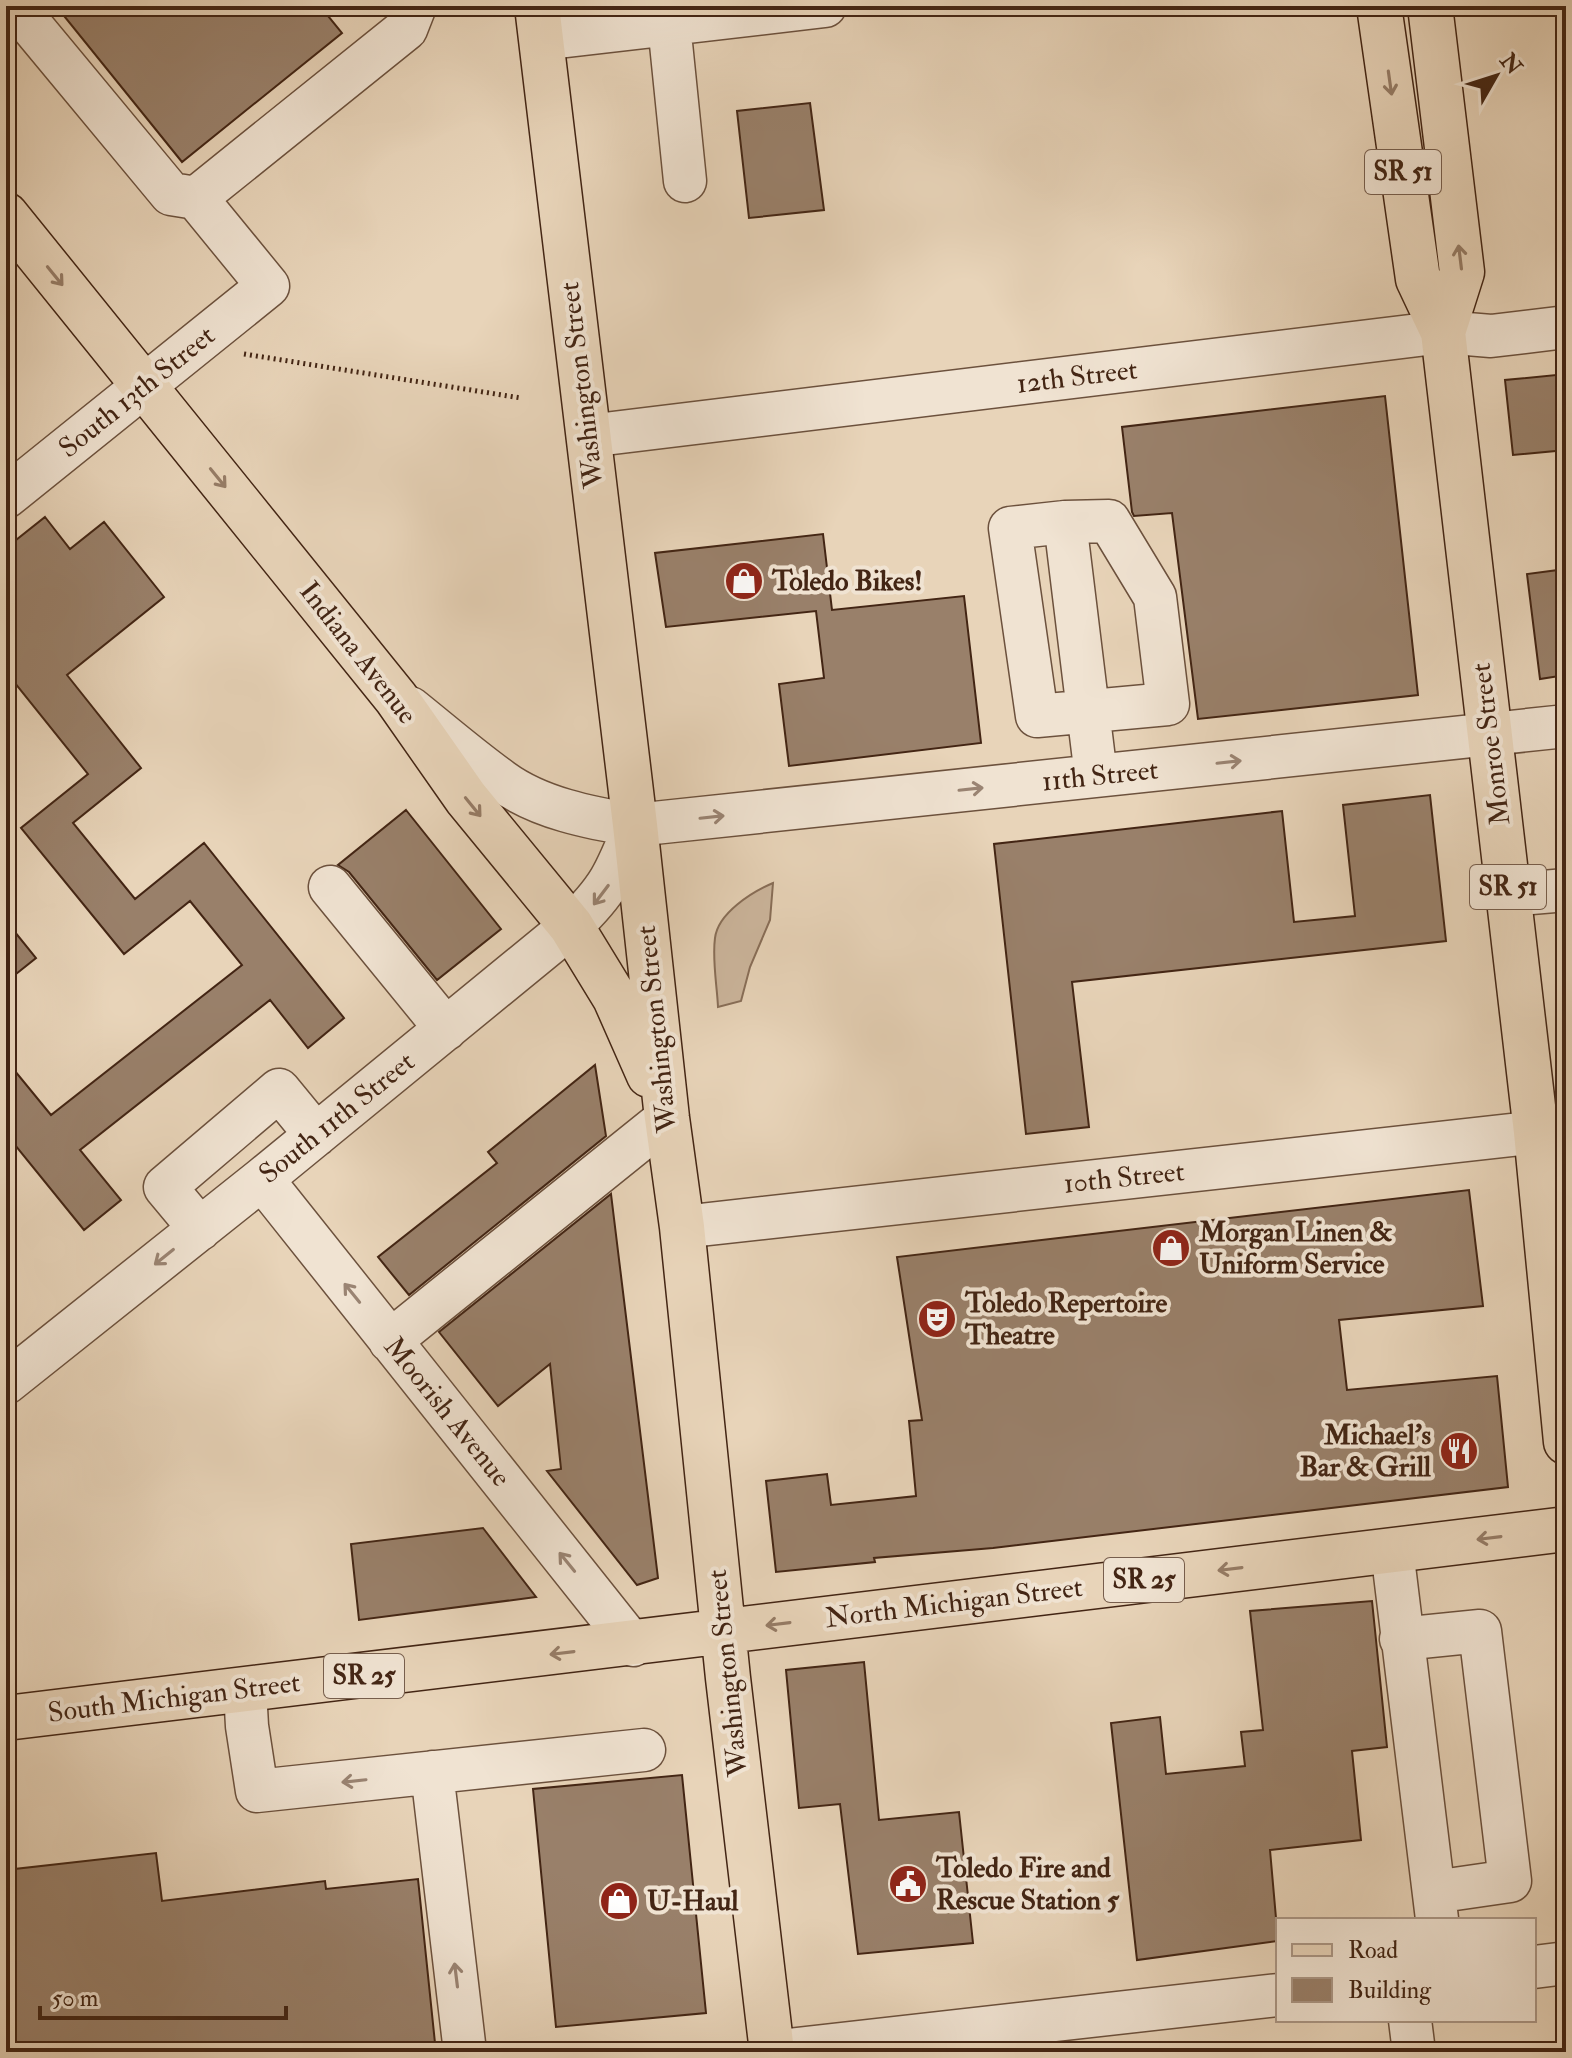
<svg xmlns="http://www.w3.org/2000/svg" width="1572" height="2058" font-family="'IM FELL Double Pica',serif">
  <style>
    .green { fill: #ccb69d; stroke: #886e58; stroke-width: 2 }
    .building { fill: #99806a; stroke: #432514; stroke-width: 2 }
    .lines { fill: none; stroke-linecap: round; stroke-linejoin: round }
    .minor-casing { stroke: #6c513d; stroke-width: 45 }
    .major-casing { stroke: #432514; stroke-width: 47 }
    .path { stroke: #432514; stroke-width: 5; stroke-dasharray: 2 4; stroke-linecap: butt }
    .minor { stroke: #f0e3d2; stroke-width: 42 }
    .major { stroke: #e8d4b9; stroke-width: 44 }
    .oneway { stroke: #967c66 }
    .oneway2 { stroke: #9a8473 }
    .labels { text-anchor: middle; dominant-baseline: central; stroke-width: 8; stroke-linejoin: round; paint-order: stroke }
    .shield { fill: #f0e3d2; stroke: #775e4d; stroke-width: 2 }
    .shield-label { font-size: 26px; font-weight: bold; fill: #432514 }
    .street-label { font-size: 28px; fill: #432514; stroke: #f0e3d2 }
    .poi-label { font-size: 28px; font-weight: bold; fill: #432514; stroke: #f0e3d2; text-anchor: start }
  </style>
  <rect width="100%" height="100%" fill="#e8d4b9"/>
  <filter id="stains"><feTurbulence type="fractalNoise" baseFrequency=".0025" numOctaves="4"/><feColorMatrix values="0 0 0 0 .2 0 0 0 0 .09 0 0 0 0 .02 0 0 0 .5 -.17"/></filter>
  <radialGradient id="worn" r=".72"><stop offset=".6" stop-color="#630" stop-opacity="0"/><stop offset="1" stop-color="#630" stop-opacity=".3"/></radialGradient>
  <path class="green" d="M 773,883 L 770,920 L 750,967 L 741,1001 L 718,1007 C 717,985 712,960 715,938 C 718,913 752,892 773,883 Z"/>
  <path class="building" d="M 56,6 L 320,6 L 342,33 L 182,162 Z
    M 810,103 L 824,210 L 749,218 L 737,111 Z
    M 1566,374 L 1566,450 L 1513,455 L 1505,380 Z
    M 1385,396 L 1418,695 L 1198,719 L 1172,513 L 1134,516 L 1132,512 L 1122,427 Z
    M 45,517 L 70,549 L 104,522 L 164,597 L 67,675 L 141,768 L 73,823 L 135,899 L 204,843 L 344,1018 L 308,1048 L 270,1000 L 80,1150 L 121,1200 L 84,1230 L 6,1134 L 6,1060 L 51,1115 L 242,965 L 190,901 L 124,954 L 21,828 L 88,774 L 6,672 L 6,548 Z
    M 823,534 L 832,610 L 964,596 L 981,743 L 789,766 L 779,684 L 824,678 L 816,611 L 666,627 L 655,553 Z
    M 1566,569 L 1566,675 L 1540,679 L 1527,574 Z
    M 1430,795 L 1446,941 L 1072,982 L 1089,1127 L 1026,1134 L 994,844 L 1282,811 L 1294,922 L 1355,916 L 1343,805 Z
    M 406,810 L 501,929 L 437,980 L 349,872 L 338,865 Z
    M 6,921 L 36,958 L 6,982 Z
    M 595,1065 L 606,1136 L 409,1295 L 378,1257 L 497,1163 L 488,1152 Z
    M 1469,1190 L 1483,1306 L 1339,1320 L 1347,1390 L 1497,1376 L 1508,1487 L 993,1548 L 874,1558 L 875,1562 L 776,1572 L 766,1481 L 827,1474 L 831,1505 L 916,1496 L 909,1421 L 922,1420 L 897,1257 Z
    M 611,1194 L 658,1578 L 637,1585 L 547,1471 L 561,1469 L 550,1364 L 498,1406 L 439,1332 Z
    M 483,1528 L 536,1597 L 359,1620 L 351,1544 Z
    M 1372,1601 L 1387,1747 L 1352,1751 L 1361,1840 L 1270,1850 L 1278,1941 L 1137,1960 L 1111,1723 L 1160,1717 L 1166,1774 L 1245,1766 L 1241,1732 L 1263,1730 L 1250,1611 Z
    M 864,1662 L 879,1820 L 959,1812 L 973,1943 L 858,1954 L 840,1804 L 799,1808 L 786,1670 Z
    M 682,1775 L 706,2013 L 556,2027 L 533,1789 Z
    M 156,1853 L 162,1901 L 325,1881 L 326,1889 L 418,1879 L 435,2043 L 356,2052 L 27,2052 L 27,2047 L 14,2049 L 6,2039 L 6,1870 Z"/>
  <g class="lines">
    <defs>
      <path id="minor" d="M 669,24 L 685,181
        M 541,39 L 825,6
        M 196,198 L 406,29 L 415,6
        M 588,436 L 1443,332 L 1491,336 L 1566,327
        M 6,497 L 268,286 L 196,198 L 171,194 L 15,6
        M 1065,522 L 1109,521 L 1155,597 L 1168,704 L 1037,716 L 1010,528 L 1065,522 L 1096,776
        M 410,708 C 440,732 470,758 502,781 C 539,808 590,818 635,825 L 1566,726
        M 330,887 L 446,1029
        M 1509,895 L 1566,890
        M 262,1179 L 633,1645
        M 682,1227 L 1566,1129
        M 200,1229 L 165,1187 L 279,1090 L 316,1135
        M 390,1341 L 667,1118
        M 6,1383 L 262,1179 L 571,926 C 609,890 616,873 635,825
        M 1392,1550 L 1437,1919
        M 1401,1639 L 1480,1631 L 1510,1881 L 1434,1892
        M 245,1690 L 247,1726 L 257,1791 L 644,1750
        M 432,1772 L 465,2052
        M 1534,1967 L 1566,1963
        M 1410,2020 L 1414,2052
        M 770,2052 L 1278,1995"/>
      <path id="major" d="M 537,6 L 635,825 L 667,1118 L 682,1227 L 728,1678 L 772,2052
        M 1379,6 L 1418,279 L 1443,332 L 1536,1132 L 1566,1442
        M 1430,6 L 1462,272 L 1443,332
        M 6,215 L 396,698 L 466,798 L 571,926 L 615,998 L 649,1075
        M 6,1718 C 526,1656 1046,1592 1566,1529"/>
    </defs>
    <use href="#minor" class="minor-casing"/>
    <use href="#major" class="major-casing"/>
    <path class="path" d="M 244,354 L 521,398"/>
    <use href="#minor" class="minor"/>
    <use href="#major" class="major"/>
  </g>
  <defs><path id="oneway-shaft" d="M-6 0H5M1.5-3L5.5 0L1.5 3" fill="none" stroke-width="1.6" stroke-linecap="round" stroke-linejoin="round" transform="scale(2)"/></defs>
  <g class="oneway">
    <use href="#oneway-shaft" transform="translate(1390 83) rotate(82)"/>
    <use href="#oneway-shaft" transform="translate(1460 257) rotate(-97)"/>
    <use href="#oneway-shaft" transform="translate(55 276) rotate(51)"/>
    <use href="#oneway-shaft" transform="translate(218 478) rotate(51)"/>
    <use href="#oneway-shaft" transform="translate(473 807) rotate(51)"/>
    <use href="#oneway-shaft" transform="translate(1489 1538) rotate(173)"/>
    <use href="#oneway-shaft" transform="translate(1230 1569) rotate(173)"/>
    <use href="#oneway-shaft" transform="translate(778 1624) rotate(173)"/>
    <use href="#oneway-shaft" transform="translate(562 1653) rotate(173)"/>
  </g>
  <g class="oneway2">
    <use href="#oneway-shaft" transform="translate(1229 762) rotate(-6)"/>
    <use href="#oneway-shaft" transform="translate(971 789) rotate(-6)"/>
    <use href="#oneway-shaft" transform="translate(712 817) rotate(-6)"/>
    <use href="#oneway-shaft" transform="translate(601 895) rotate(127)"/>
    <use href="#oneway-shaft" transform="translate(164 1257) rotate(141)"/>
    <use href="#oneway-shaft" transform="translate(352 1293) rotate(-129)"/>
    <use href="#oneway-shaft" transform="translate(567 1562) rotate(-129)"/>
    <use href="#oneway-shaft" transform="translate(354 1781) rotate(174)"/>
    <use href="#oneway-shaft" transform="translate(456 1975) rotate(-97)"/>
  </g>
  <defs>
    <symbol id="shop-disc" viewBox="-11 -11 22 22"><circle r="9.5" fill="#8f2418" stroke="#f0e3d2"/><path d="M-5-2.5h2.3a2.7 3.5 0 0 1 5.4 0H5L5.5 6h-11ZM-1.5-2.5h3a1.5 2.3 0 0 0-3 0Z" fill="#fff"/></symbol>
    <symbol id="theatre-disc" viewBox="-11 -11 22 22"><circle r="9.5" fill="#8f2418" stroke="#f0e3d2"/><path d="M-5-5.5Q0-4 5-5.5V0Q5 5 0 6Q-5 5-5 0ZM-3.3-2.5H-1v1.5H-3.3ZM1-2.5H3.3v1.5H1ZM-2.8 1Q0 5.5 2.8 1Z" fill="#fff"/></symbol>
    <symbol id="restaurant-disc" viewBox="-11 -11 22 22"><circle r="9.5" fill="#8f2418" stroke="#f0e3d2"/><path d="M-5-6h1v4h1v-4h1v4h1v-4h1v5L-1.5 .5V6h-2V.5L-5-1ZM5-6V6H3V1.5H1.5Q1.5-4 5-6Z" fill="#fff"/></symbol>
    <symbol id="civic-disc" viewBox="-11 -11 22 22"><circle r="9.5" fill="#8f2418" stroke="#f0e3d2"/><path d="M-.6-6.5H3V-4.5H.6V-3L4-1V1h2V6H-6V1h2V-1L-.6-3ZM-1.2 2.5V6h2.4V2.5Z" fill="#fff"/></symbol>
  </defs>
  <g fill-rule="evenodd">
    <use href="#shop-disc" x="722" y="559" width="44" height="44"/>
    <use href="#shop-disc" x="1149" y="1226" width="44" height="44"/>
    <use href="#theatre-disc" x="915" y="1297" width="44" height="44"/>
    <use href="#restaurant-disc" x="1437" y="1429" width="44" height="44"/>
    <use href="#civic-disc" x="886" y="1862" width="44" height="44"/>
    <use href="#shop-disc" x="597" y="1879" width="44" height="44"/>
  </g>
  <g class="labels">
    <g class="shield">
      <rect x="1365" y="150" width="76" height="44" rx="6"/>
      <rect x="1470" y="865" width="76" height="44" rx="6"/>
      <rect x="1104" y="1558" width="80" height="44" rx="6"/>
      <rect x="324" y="1654" width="80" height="44" rx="6"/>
    </g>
    <g class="shield-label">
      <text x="1403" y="172">SR 51</text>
      <text x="1508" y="887">SR 51</text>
      <text x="1144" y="1580">SR 25</text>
      <text x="364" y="1676">SR 25</text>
    </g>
    <g class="street-label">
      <text transform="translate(1077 377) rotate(-7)">12th Street</text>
      <text transform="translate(582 385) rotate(-97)">Washington Street</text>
      <text transform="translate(137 392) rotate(-39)">South 13th Street</text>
      <text transform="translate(358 653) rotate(52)">Indiana Avenue</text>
      <text transform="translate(1491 744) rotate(-97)">Monroe Street</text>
      <text transform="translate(1100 776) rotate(-6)">11th Street</text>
      <text transform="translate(657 1029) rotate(-96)">Washington Street</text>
      <text transform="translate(337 1118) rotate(-39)">South 11th Street</text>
      <text transform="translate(1124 1178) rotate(-6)">10th Street</text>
      <text transform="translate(447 1412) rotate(51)">Moorish Avenue</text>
      <text transform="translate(954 1603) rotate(-7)">North Michigan Street</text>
      <text transform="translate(728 1673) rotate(-96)">Washington Street</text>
      <text transform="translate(174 1698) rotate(-7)">South Michigan Street</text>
    </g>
    <g class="poi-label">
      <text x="772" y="581">Toledo Bikes!</text>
      <text x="1199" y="1232">Morgan Linen &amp;<tspan x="1199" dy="32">Uniform Service</tspan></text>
      <text x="965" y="1303">Toledo Repertoire<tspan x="965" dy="32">Theatre</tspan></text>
      <text x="1431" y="1435" text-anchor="end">Michael's<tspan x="1431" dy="32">Bar &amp; Grill</tspan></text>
      <text x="936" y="1868">Toledo Fire and<tspan x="936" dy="32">Rescue Station 5</tspan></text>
      <text x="647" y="1901">U-Haul</text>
    </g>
  </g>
  <rect width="1572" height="2058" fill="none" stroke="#e8d4b9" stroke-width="32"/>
  <rect x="8" y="8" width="1556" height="2042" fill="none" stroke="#432514" stroke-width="4"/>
  <rect x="16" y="16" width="1540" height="2026" fill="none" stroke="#432514" stroke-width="2"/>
  <rect x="1276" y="1918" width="260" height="104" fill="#f0e3d2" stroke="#ab9786" stroke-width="2"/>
  <rect x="1292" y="1944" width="40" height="12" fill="#e8d4b9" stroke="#ab9786" stroke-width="2"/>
  <text x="1348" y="1958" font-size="24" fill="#432514">Road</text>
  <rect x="1292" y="1978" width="40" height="24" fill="#99806a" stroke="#ab9786" stroke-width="2"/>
  <text x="1348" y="1998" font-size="24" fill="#432514">Building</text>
  <g transform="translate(1496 76) rotate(51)" stroke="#f0e3d2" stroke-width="6" paint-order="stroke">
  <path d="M0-6L14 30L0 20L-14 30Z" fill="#432514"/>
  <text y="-12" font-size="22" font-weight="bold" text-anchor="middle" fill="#432514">N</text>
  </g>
  <path d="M40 2006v12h246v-12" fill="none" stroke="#432514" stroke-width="4"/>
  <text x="52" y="2006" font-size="24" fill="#432514" stroke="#f0e3d2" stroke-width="6" paint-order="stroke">50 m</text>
  <rect width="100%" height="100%" filter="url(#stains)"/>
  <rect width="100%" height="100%" fill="url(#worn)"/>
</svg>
